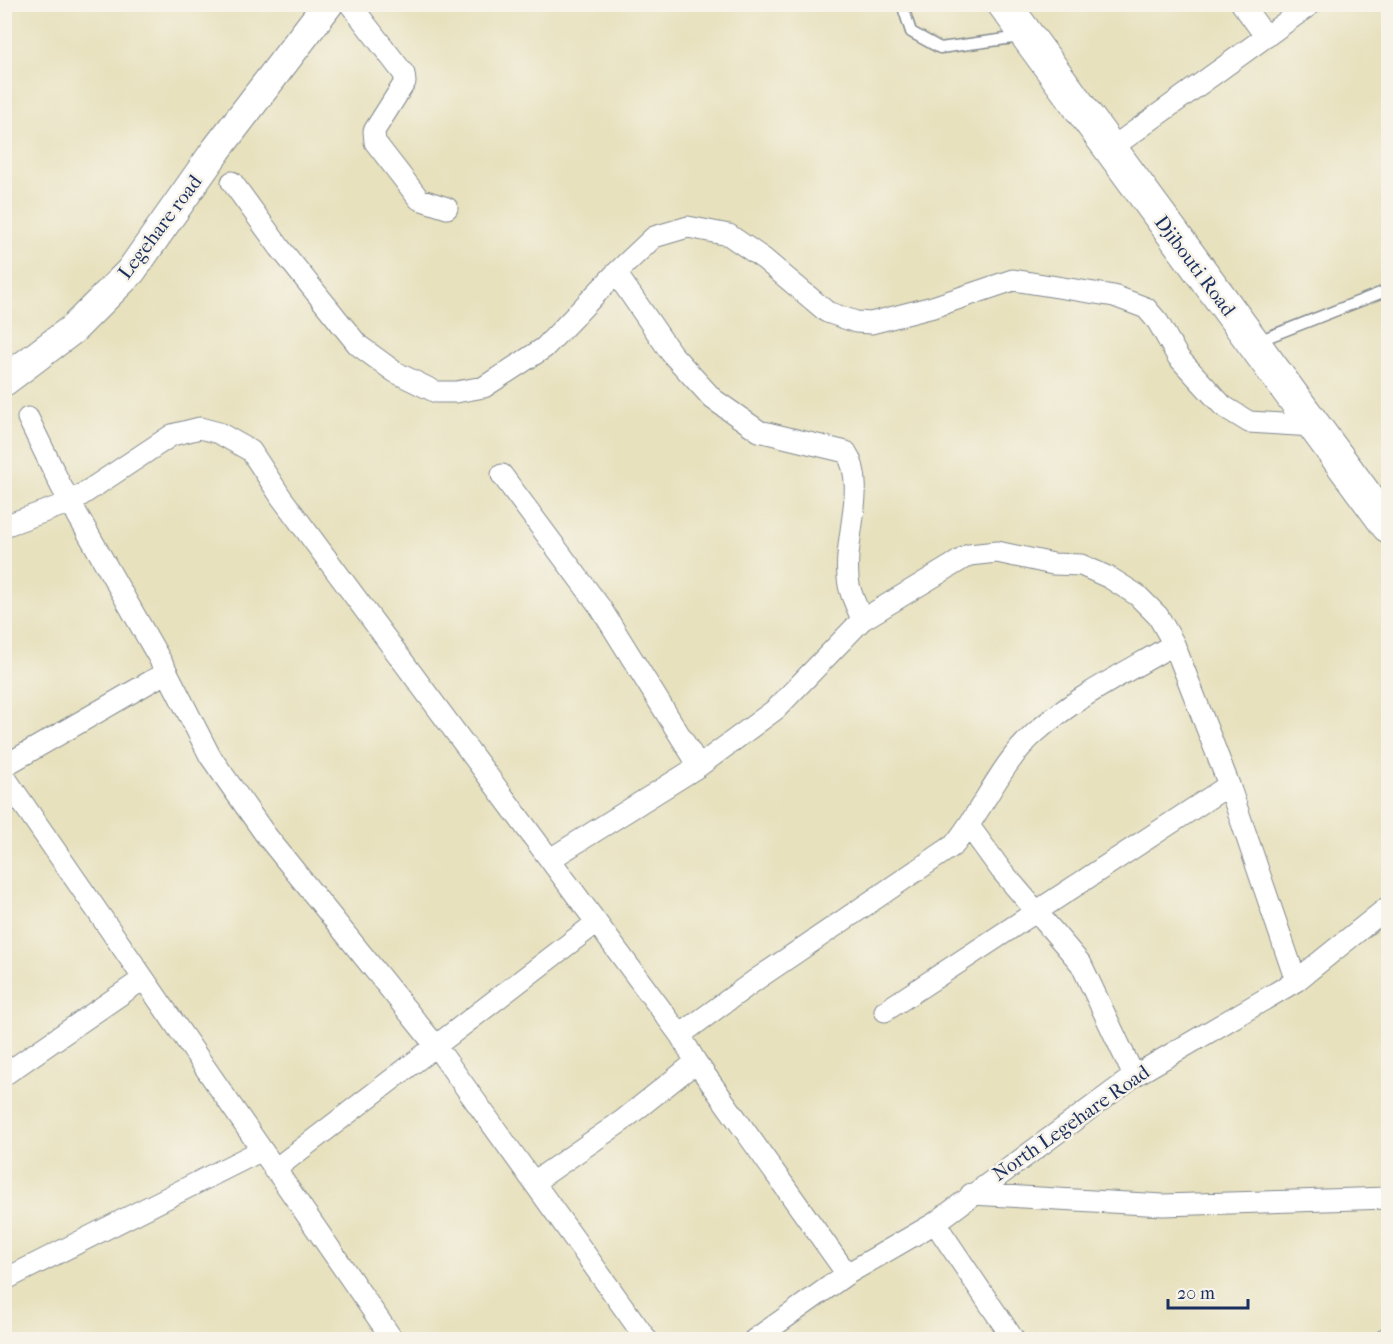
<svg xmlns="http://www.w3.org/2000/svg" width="1393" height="1344" font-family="'IM FELL French Canon',serif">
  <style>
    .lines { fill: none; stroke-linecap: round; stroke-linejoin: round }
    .lane-casing { stroke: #81888e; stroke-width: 13 }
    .street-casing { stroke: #81888e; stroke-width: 23 }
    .secondary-casing { stroke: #81888e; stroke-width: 32 }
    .primary-casing { stroke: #81888e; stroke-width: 35 }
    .lane { stroke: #fff; stroke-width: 10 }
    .street { stroke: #fff; stroke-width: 21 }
    .secondary { stroke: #fff; stroke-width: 30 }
    .primary { stroke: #fff; stroke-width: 33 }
    .labels { text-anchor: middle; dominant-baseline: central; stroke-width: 5; stroke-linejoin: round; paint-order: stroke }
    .street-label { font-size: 20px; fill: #1b2f5e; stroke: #f7f3e8 }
  </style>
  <rect width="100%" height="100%" fill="#f7f3e8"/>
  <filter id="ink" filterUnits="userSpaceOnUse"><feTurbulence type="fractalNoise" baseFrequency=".0167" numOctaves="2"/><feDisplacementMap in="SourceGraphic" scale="12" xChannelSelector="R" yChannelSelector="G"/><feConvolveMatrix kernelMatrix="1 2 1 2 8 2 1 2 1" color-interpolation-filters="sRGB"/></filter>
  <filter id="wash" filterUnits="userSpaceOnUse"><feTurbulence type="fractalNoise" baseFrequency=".008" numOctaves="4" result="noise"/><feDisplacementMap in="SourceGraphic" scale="24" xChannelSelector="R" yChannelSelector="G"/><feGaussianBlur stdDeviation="1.35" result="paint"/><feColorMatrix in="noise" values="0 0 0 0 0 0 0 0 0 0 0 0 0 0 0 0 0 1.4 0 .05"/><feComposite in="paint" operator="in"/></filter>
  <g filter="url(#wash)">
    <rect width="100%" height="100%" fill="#e7e1be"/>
  </g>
  <g filter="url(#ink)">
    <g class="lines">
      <defs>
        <path id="lane" d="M 902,4 L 911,32 L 940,48 L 1021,37
          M 1258,341 L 1388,290"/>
        <path id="street" d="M 350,4 L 404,74 L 405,82 L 374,131 L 375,142 L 419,199 L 447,208
          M 1242,4 L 1266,37
          M 1109,150 L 1311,4
          M 232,182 L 280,248 L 358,345 L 395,372 L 436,392 L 456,392 L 484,387 L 544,348 L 616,273 L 654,237 L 688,227 L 729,235 L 764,259 L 827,312 L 856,322 L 871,323 L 933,307 L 1013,280 L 1114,296 L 1146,308 L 1158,322 L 1178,357 L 1223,406 L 1249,422 L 1313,426
          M 616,273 L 671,353 L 713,399 L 759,431 L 846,452 C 869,486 841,543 849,585 C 851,596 858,609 862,620
          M 28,418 L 61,486 L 167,672 L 210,756 L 265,834 L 435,1045 L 647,1340
          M 502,475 L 600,607 L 699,766
          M 4,526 L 71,502 L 172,435 L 200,428 L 219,433 L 251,451 L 281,497 L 680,1035 L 696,1062 L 847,1274
          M 4,766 L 167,672
          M 4,776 L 393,1340
          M 969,826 L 1001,870 L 1081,964 L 1134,1076
          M 552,858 L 699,766 L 776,709 L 862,620 L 969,555 L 997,552 L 1053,564 L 1081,565 L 1110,578 L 1137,595 L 1158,616 L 1174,644 L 1229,785 L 1296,981
          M 885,1011 L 1229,785
          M 680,1035 L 757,979 L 954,845 C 983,810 1000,764 1035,733 C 1075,697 1127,672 1174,644
          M 4,1075 L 143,979
          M 274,1170 L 596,923
          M 534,1182 L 622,1121 L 696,1062
          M 971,1194 L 1163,1205 L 1388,1198
          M 935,1223 L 1014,1340
          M 4,1280 L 260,1151
          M 754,1340 L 847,1274 L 935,1223 L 1134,1076 L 1296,981 L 1388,907
          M 1385,1340 L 1388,1337"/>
        <path id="secondary" d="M 4,381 L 73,329 L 131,271 L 217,149 L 328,4"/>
        <path id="primary" d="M 1004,4 L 1388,526"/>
      </defs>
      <use href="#lane" class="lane-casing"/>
      <use href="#street" class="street-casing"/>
      <use href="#secondary" class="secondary-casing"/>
      <use href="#primary" class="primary-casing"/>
      <use href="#lane" class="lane"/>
      <use href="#street" class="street"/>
      <use href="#secondary" class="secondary"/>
      <use href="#primary" class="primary"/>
    </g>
  </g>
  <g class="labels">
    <g class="street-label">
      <text transform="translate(160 227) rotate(-53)">Legehare road</text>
      <text transform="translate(1195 266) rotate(53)">Djibouti Road</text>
      <text transform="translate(1071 1123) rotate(-35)">North Legehare Road</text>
    </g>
  </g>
  <rect width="1393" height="1344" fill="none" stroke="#f7f3e8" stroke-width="24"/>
  <path d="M1168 1299v9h80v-9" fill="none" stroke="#1b2f5e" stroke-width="3"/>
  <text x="1177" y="1299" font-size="18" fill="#1b2f5e" stroke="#f7f3e8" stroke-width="4.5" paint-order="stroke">20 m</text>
</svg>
